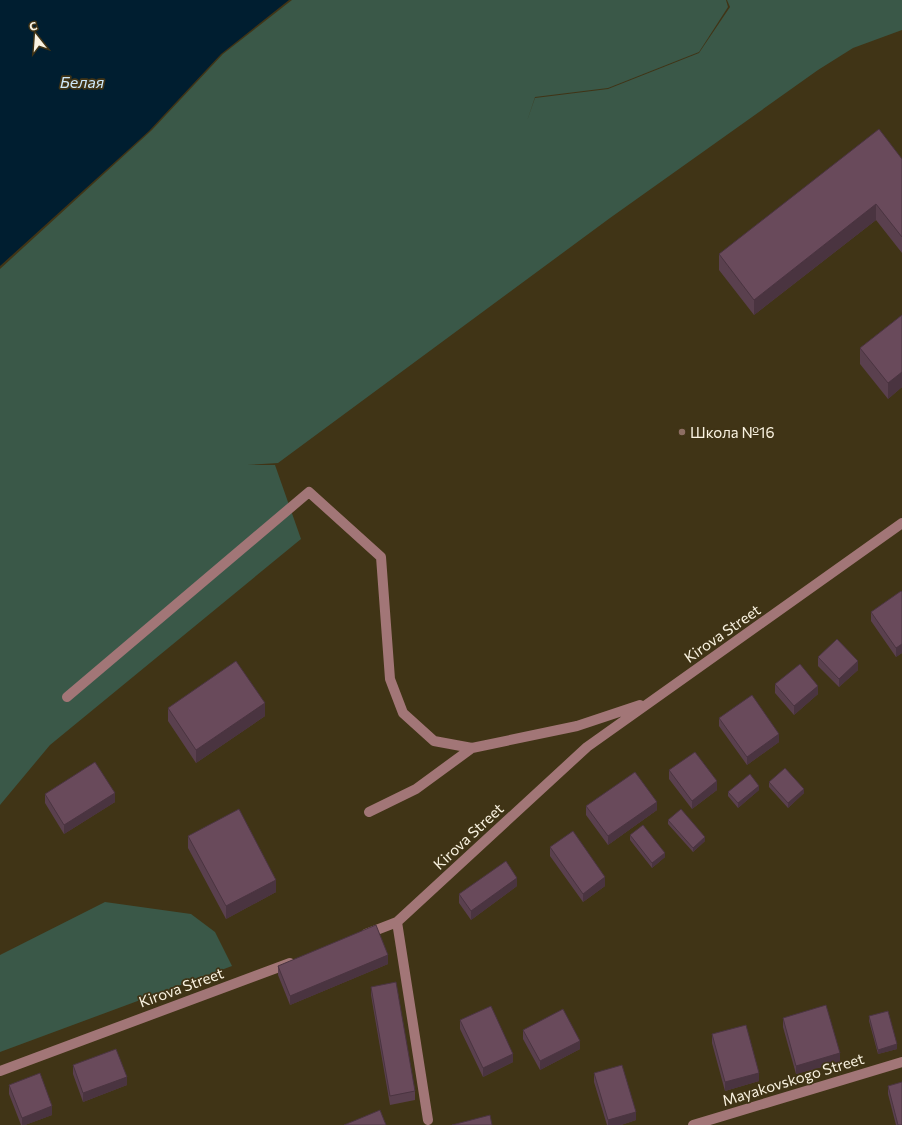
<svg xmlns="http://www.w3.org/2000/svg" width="902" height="1125" font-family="Commissioner,sans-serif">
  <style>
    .green { fill: #3a5848 }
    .water { fill: #001e30 }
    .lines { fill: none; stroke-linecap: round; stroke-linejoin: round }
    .minor { stroke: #a27677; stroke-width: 10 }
    .wall { fill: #5a404e }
    .shaded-wall { fill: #4a3440 }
    .building { fill: #694a5b; stroke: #4a3440 }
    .education-dot { fill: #8d6e63; stroke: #403416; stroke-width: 1.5 }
    .labels { text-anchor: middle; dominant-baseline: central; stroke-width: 3.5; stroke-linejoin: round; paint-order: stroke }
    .poi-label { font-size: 15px; fill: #faf3e1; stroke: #403416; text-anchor: start }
    .street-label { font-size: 15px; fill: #faf3e1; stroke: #403416 }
    .water-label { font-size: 16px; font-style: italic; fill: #cde8fa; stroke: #403416 }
  </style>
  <rect width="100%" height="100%" fill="#403416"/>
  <path class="green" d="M 292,0 L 726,0 L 728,7 L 699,52 L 608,88 L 535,97 L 527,121 L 535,98 L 608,89 L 699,53 L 730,7 L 727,0 L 902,0 L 902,30 L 853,48 L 818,70 L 610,218 L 278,463 L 247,465 L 275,465 L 301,539 L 50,745 L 0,805 L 0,269 L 152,130 L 223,54 Z
    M 105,902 L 191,914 L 215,932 L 232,966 L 0,1052 L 0,955 Z"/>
  <path class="water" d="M 0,0 L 289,0 L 221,54 L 149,131 L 0,266 Z"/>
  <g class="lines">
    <path class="minor" d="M 67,697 L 309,492 L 381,557 L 390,679 L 403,713 L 434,741 L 472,748 L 577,726 L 640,705
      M 369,812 L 416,789 L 472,748
      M 397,922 L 428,1120
      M 366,934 L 397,922 L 587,747 L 902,523
      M 0,1071 L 290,963
      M 693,1125 L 902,1062"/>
  </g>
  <path class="wall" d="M 902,159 L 902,253 L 876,220 L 754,315 L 719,270 L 719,254 Z
    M 902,315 L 902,387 L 888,399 L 860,364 L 860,348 Z
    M 902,592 L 902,653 L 896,657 L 871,621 L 871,612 Z
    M 818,657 L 858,670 L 839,687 L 818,666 Z
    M 775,684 L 818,694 L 794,715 L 775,693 Z
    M 168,708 L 265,716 L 196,763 L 168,721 Z
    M 719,718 L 779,742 L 747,765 L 719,726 Z
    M 669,770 L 717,790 L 692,809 L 669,779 Z
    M 769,782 L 804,793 L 788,808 L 769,787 Z
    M 759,790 L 738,808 L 728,796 L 728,792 Z
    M 45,794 L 115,802 L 64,834 L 45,803 Z
    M 586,806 L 657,810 L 608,845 L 586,815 Z
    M 668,820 L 705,841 L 693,852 L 668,824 Z
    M 630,835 L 665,857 L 652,868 L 630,840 Z
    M 188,836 L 276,892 L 226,919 L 188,848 Z
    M 550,847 L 605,886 L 583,902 L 550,856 Z
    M 517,886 L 471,920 L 459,903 L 459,894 Z
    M 388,964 L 290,1005 L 278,975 L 278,966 Z
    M 371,987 L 415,1091 L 415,1100 L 390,1105 L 371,995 Z
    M 869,1016 L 897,1049 L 878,1054 L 869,1021 Z
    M 783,1018 L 840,1062 L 796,1074 L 783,1027 Z
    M 460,1020 L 513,1062 L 483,1077 L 460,1029 Z
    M 523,1030 L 580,1049 L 540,1070 L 523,1039 Z
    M 712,1034 L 759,1081 L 725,1091 L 712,1043 Z
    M 73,1065 L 127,1085 L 83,1102 L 73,1074 Z
    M 594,1073 L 636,1120 L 621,1125 L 607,1125 L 594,1082 Z
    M 9,1085 L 52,1115 L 25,1125 L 21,1125 L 9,1094 Z
    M 888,1086 L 902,1125 L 896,1125 L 888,1094 Z"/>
  <path class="shaded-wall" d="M 876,204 L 876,220 L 754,315 L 754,300 Z
    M 902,372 L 902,387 L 888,399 L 888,383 Z
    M 902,644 L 902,653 L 896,657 L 896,648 Z
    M 858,661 L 858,670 L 839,687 L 839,679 Z
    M 818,686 L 818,694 L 794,715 L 794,706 Z
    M 265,703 L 265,716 L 196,763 L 196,750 Z
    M 779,734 L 779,742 L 747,765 L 747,757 Z
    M 717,781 L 717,790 L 692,809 L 692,801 Z
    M 759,786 L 759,790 L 738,808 L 738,803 Z
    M 804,789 L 804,793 L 788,808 L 788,803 Z
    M 115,793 L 115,802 L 64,834 L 64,825 Z
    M 657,802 L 657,810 L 608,845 L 608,836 Z
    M 705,837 L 705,841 L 693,852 L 693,848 Z
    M 665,853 L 665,857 L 652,868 L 652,863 Z
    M 605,877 L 605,886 L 583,902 L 583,894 Z
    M 517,878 L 517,886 L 471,920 L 471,911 Z
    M 276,880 L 276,892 L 226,919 L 226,906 Z
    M 388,955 L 388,964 L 290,1005 L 290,996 Z
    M 580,1041 L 580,1049 L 540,1070 L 540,1061 Z
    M 897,1044 L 897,1049 L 878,1054 L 878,1050 Z
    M 840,1053 L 840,1062 L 796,1074 L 796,1066 Z
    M 513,1054 L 513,1062 L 483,1077 L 483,1068 Z
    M 759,1073 L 759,1081 L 725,1091 L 725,1082 Z
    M 127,1077 L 127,1085 L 83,1102 L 83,1093 Z
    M 52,1106 L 52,1115 L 25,1125 L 22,1125 L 22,1118 Z
    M 636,1112 L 636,1120 L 621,1125 L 608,1125 L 608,1120 Z"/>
  <path class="building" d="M 879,129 L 902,159 L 902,237 L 876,204 L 754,300 L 719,254 Z
    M 902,315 L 902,372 L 888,383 L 860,348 Z
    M 901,591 L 902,592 L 902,644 L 896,648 L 871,612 Z
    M 837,639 L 858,661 L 839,679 L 818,657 Z
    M 236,661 L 265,703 L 196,750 L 168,708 Z
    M 800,664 L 818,686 L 794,706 L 775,684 Z
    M 752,695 L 779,734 L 747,757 L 719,718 Z
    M 695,752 L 717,781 L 692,801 L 669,770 Z
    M 95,762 L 115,793 L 64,825 L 45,794 Z
    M 785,768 L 804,789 L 788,803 L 769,782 Z
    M 635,772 L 657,802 L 608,836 L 586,806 Z
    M 750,774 L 759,786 L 738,803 L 728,792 Z
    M 239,809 L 276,880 L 226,906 L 188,836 Z
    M 681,809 L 705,837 L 693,848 L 668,820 Z
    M 643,825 L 665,853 L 652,863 L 630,835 Z
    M 573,831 L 605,877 L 583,894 L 550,847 Z
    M 506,861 L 517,878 L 471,911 L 459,894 Z
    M 376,925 L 388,955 L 290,996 L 278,966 Z
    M 396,982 L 415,1091 L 390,1096 L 371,987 Z
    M 826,1005 L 840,1053 L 796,1066 L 783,1018 Z
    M 491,1006 L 513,1054 L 483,1068 L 460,1020 Z
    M 563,1009 L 580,1041 L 540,1061 L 523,1030 Z
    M 888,1011 L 897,1044 L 878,1050 L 869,1016 Z
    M 746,1025 L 759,1073 L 725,1082 L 712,1034 Z
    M 116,1049 L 127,1077 L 83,1093 L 73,1065 Z
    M 622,1065 L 636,1112 L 608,1120 L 594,1073 Z
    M 40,1073 L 52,1106 L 22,1118 L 9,1085 Z
    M 902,1082 L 902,1125 L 898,1125 L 888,1086 Z
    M 380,1110 L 386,1125 L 344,1125 Z
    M 490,1115 L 492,1125 L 452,1125 Z"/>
  <circle class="education-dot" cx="682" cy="432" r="4"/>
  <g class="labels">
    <g class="poi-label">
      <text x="690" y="432">Школа №16</text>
    </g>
    <g class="street-label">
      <text transform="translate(722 633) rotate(-35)">Kirova Street</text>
      <text transform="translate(468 836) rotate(-43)">Kirova Street</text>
      <text transform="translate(181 987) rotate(-20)">Kirova Street</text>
      <text transform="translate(793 1079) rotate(-17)">Mayakovskogo Street</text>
    </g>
    <g class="water-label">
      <text x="82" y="81">Белая</text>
    </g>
  </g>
  <g transform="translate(36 36) rotate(343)" stroke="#403416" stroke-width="3" paint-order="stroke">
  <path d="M0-3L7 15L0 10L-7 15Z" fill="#faf3e1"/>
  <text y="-6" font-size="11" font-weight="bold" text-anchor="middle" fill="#faf3e1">С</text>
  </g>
</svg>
